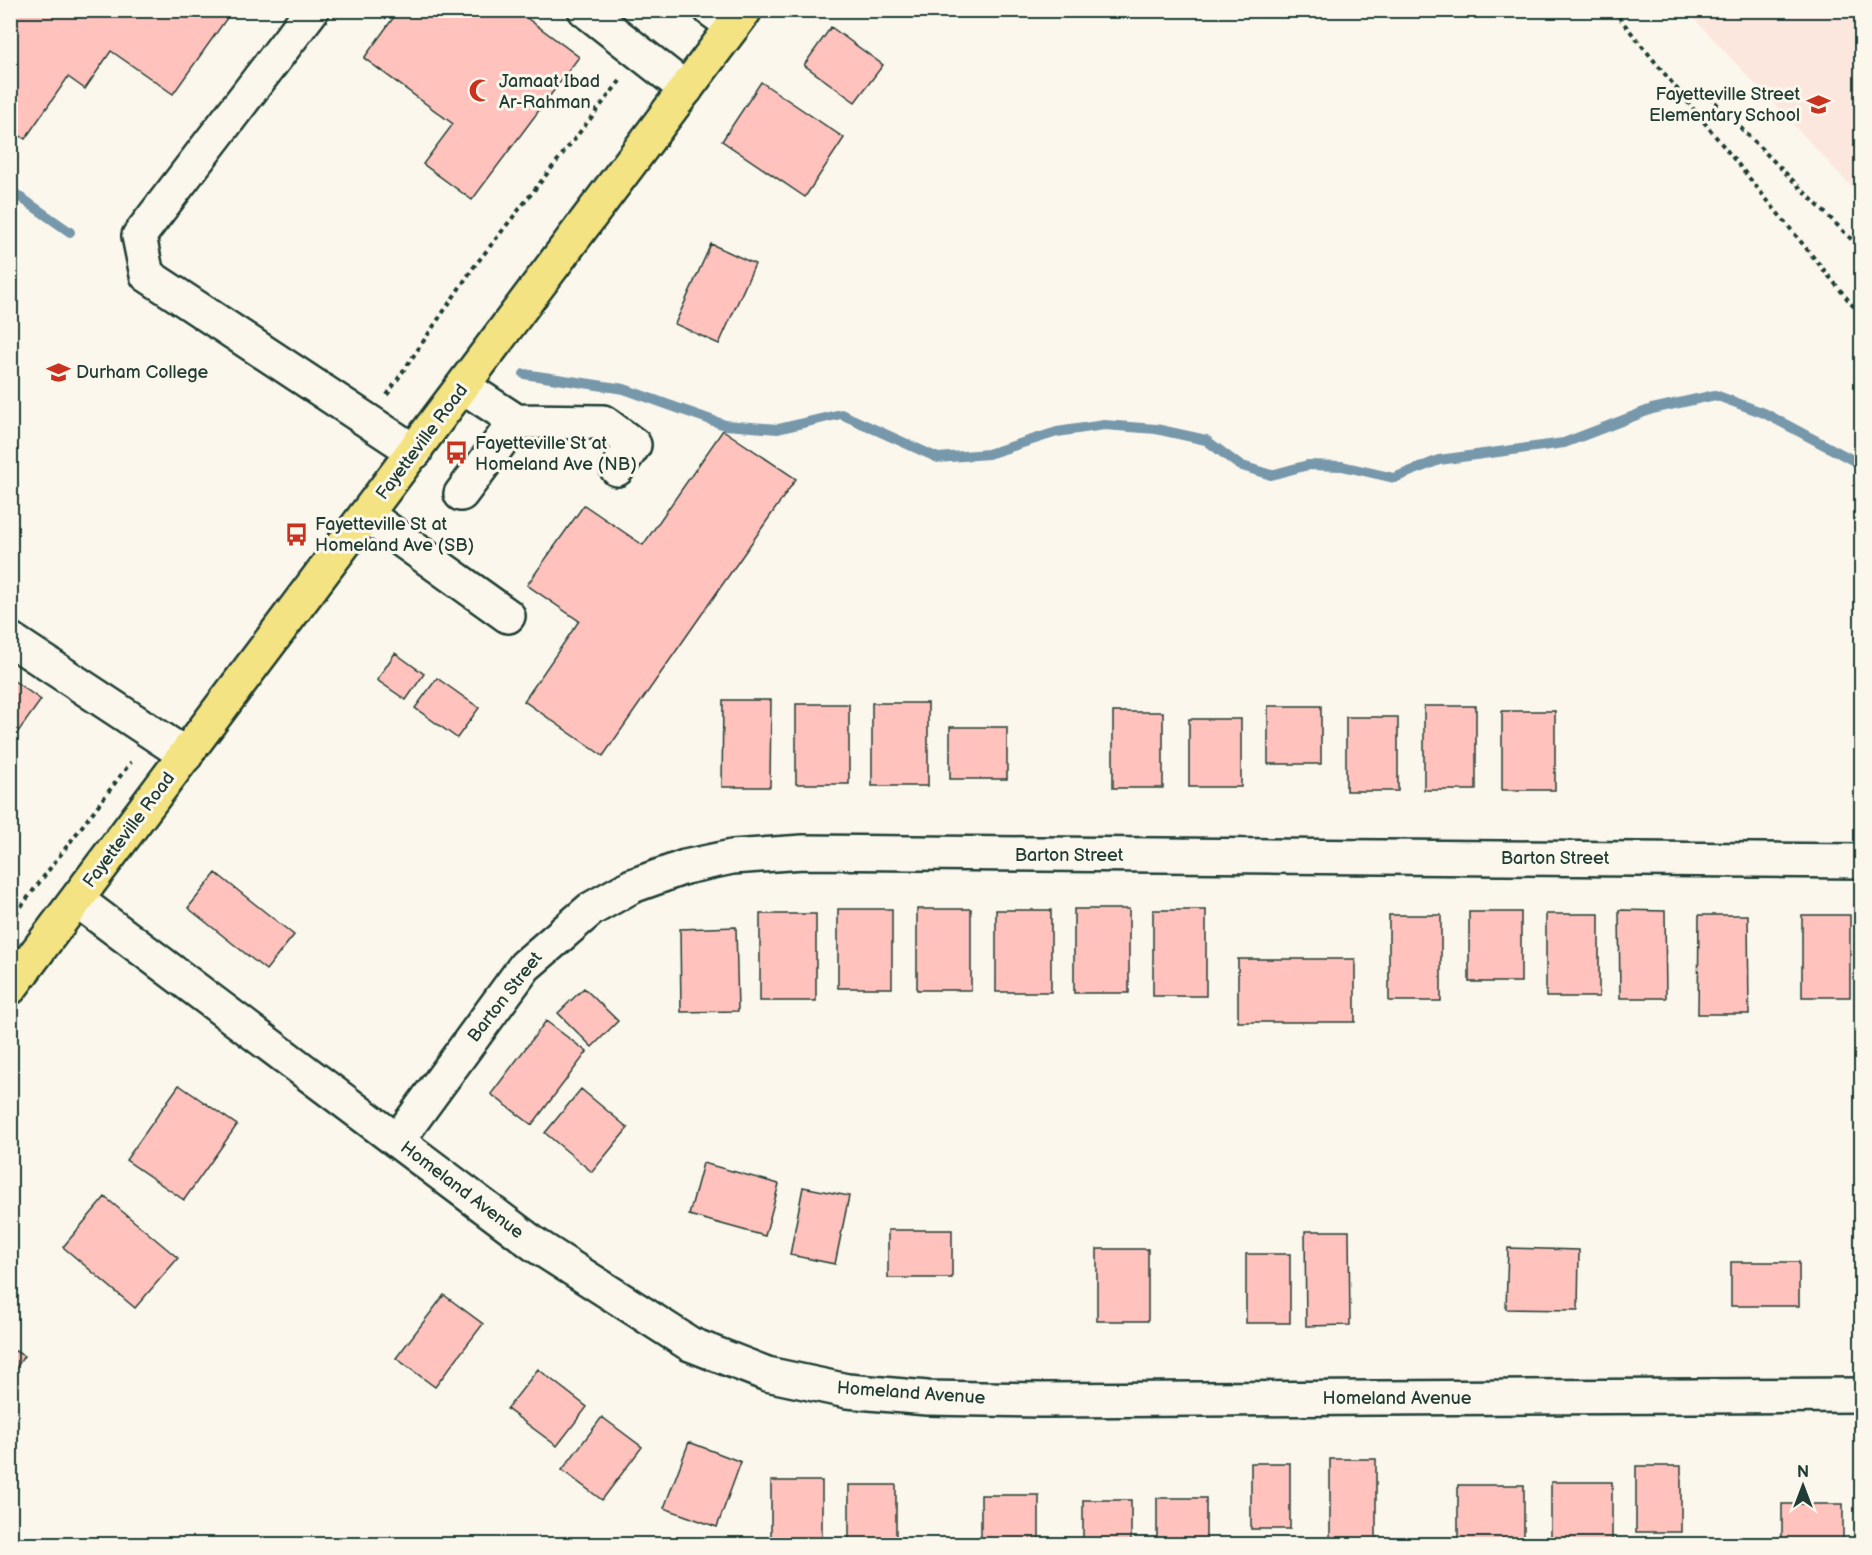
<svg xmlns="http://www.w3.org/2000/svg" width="1872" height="1555" font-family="'Balsamiq Sans',sans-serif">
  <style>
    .built { fill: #fce7de }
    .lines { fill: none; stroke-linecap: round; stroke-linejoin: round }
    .stream { stroke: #7798ab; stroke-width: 10 }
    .building { fill: #ffc2bd; stroke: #1f3d34; stroke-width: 1.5 }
    .minor-casing { stroke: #1f3d34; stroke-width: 38 }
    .major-casing { stroke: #1f3d34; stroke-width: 38 }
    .path { stroke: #1f3d34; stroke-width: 4; stroke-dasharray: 4.5 4.5; stroke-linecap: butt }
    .minor { stroke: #fbf7ec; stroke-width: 33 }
    .major { stroke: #f4e382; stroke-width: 33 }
    .labels { text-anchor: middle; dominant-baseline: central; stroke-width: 6; stroke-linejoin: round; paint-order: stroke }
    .poi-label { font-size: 18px; fill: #1f3d34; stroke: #fbf7ec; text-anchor: start }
    .street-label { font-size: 18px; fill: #1f3d34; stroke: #fbf7ec }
  </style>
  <rect width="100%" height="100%" fill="#fbf7ec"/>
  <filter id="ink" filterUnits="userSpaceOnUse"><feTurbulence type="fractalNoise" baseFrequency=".0167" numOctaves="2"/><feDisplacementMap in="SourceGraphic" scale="12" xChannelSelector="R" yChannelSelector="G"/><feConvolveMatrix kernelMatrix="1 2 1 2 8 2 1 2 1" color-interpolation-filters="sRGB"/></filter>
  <g filter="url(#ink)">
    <path class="built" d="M 1687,11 L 1861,11 L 1861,197 Z"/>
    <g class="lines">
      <path class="stream" d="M 10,190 L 70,232
        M 524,374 L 624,389 L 725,425 L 778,429 L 841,414 L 938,458 L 988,454 L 1057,432 L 1104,425 L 1156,429 L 1206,440 L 1239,465 L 1271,475 L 1308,465 L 1342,466 L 1394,478 L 1439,460 L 1564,443 L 1652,409 L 1715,395 L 1764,413 L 1862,465"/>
    </g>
    <path class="building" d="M 10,10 L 216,10 L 227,18 L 173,94 L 111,51 L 85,89 L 68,77 L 25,139 L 10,129 Z
      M 399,10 L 516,10 L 579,57 L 472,200 L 423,164 L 453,124 L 364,58 Z
      M 831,27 L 883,65 L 855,102 L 804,65 Z
      M 761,82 L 844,138 L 805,197 L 722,141 Z
      M 711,244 L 755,264 L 719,344 L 675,324 Z
      M 723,430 L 796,479 L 603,756 L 524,701 L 579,621 L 527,585 L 584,505 L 643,545 Z
      M 395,653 L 424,674 L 406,700 L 377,680 Z
      M 10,678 L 41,700 L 10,743 Z
      M 437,678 L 479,708 L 457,738 L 415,708 Z
      M 723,700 L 771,700 L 770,787 L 722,787 Z
      M 872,703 L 928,703 L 928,786 L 872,786 Z
      M 796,704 L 849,704 L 849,784 L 796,784 Z
      M 1268,706 L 1321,706 L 1321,764 L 1268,764 Z
      M 1424,706 L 1476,706 L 1476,790 L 1424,790 Z
      M 1502,711 L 1555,711 L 1555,790 L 1502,790 Z
      M 1113,712 L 1163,712 L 1163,788 L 1113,788 Z
      M 1346,717 L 1398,717 L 1398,791 L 1346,791 Z
      M 1189,719 L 1241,719 L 1241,787 L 1189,787 Z
      M 950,727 L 1007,727 L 1007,779 L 950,779 Z
      M 216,873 L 294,935 L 266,970 L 188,908 Z
      M 838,909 L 892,909 L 892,988 L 838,988 Z
      M 917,909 L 971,909 L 971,990 L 917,990 Z
      M 1074,909 L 1129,909 L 1129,993 L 1074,993 Z
      M 996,910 L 1051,910 L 1051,992 L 996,992 Z
      M 1153,910 L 1206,910 L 1206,996 L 1153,996 Z
      M 1619,910 L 1665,911 L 1666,998 L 1620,998 Z
      M 1469,912 L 1521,912 L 1521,982 L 1469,982 Z
      M 760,914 L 816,914 L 816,1001 L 760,1001 Z
      M 1546,914 L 1599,914 L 1599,997 L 1546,997 Z
      M 1389,915 L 1441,915 L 1441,1001 L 1389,1001 Z
      M 1699,915 L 1748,915 L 1749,1014 L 1698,1014 Z
      M 1802,915 L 1850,915 L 1850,997 L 1802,997 Z
      M 736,927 L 738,1011 L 681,1012 L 680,929 Z
      M 1238,959 L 1355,959 L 1355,1022 L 1238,1022 Z
      M 584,988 L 618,1021 L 592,1047 L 558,1013 Z
      M 546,1021 L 587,1052 L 532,1125 L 491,1094 Z
      M 179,1085 L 237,1125 L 184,1200 L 126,1160 Z
      M 581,1089 L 628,1128 L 592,1172 L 545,1133 Z
      M 703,1163 L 779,1184 L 765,1236 L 689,1215 Z
      M 803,1187 L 849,1196 L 835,1264 L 790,1255 Z
      M 105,1197 L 178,1258 L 135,1308 L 63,1247 Z
      M 888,1230 L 952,1230 L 952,1278 L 888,1278 Z
      M 1305,1231 L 1349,1231 L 1350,1325 L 1306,1326 Z
      M 1508,1248 L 1579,1250 L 1578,1310 L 1506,1309 Z
      M 1097,1249 L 1148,1249 L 1148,1321 L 1097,1321 Z
      M 1246,1254 L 1290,1254 L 1290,1323 L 1246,1323 Z
      M 1731,1262 L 1799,1262 L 1799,1306 L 1731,1306 Z
      M 444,1295 L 483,1324 L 435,1387 L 396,1358 Z
      M 10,1348 L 24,1356 L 10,1377 Z
      M 538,1369 L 587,1407 L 557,1446 L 507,1409 Z
      M 602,1417 L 642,1447 L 602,1500 L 562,1470 Z
      M 689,1442 L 741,1462 L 717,1527 L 664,1508 Z
      M 1330,1459 L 1376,1459 L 1376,1544 L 1330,1544 Z
      M 1251,1463 L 1290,1463 L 1290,1529 L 1251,1529 Z
      M 1636,1466 L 1681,1466 L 1681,1532 L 1636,1532 Z
      M 771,1481 L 822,1481 L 822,1544 L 771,1544 Z
      M 1551,1482 L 1612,1482 L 1612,1544 L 1551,1544 Z
      M 849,1485 L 896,1485 L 896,1544 L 849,1544 Z
      M 1458,1485 L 1524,1485 L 1524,1544 L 1458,1544 Z
      M 981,1495 L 1039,1495 L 1039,1544 L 981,1544 Z
      M 1157,1498 L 1206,1498 L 1206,1544 L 1157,1544 Z
      M 1083,1500 L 1131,1500 L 1131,1544 L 1083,1544 Z
      M 1782,1504 L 1843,1504 L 1843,1544 L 1782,1544 Z"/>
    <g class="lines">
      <defs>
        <path id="minor" d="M 312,10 L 139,236 L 147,275 L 415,452
          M 585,10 L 686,89
          M 711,10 L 733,26
          M 464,387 L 516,421 L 603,422 L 634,445 L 617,469
          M 461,494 L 516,421
          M 367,515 L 508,616
          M 10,639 L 186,755
          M 77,900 L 534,1244 L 690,1344 L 767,1374 L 847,1391 L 927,1398 L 1041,1400 L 1862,1395
          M 397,1141 L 525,966 L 591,909 L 632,886 L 685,867 L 732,857 L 803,852 L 1862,861"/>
        <path id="major" d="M 10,988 L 745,10"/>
      </defs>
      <use href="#minor" class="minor-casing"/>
      <use href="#major" class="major-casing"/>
      <path class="path" d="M 1613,10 L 1862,317
        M 1681,92 L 1712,99 L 1862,250
        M 387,395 L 473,268 L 620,81
        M 10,921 L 131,762"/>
      <use href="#minor" class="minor"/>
      <use href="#major" class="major"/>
    </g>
  </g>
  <defs>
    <symbol id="mosque-bare" viewBox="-9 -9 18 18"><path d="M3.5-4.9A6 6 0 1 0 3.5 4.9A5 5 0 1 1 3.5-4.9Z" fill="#c8321e" stroke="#fbf7ec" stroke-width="2.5" paint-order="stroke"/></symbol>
    <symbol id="school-bare" viewBox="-9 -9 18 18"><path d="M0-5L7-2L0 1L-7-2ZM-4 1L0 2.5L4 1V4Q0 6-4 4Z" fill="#c8321e" stroke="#fbf7ec" stroke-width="2.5" paint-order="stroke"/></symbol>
    <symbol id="bus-bare" viewBox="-9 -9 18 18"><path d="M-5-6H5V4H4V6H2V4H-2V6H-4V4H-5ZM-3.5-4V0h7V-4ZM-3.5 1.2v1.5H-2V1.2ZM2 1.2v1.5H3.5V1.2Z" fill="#c8321e" stroke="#fbf7ec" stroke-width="2.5" paint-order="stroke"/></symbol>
  </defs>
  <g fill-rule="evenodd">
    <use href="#mosque-bare" x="464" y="74" width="33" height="33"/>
    <use href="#school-bare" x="1802" y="88" width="33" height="33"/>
    <use href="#school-bare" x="42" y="356" width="33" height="33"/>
    <use href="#bus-bare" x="440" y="436" width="33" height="33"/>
    <use href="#bus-bare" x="280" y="518" width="33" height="33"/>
  </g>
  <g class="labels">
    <g class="poi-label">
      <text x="499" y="81">Jamaat Ibad<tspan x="499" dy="21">Ar-Rahman</tspan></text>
      <text x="1800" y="94" text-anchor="end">Fayetteville Street<tspan x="1800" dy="21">Elementary School</tspan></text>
      <text x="76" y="372">Durham College</text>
      <text x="475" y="443">Fayetteville St at<tspan x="475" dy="21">Homeland Ave (NB)</tspan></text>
      <text x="315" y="524">Fayetteville St at<tspan x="315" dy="21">Homeland Ave (SB)</tspan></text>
    </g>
    <g class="street-label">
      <text transform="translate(422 442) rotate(-53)">Fayetteville Road</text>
      <text transform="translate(129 830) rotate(-53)">Fayetteville Road</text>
      <text x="1069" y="855">Barton Street</text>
      <text x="1555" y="858">Barton Street</text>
      <text transform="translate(505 997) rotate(-52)">Barton Street</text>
      <text transform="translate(462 1190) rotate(37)">Homeland Avenue</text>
      <text transform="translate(911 1393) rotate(4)">Homeland Avenue</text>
      <text x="1397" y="1398">Homeland Avenue</text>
    </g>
  </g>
  <rect width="1872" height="1555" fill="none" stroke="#fbf7ec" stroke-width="36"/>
  <rect x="18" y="18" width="1836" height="1519" fill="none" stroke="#1f3d34" stroke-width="2" filter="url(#ink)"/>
  <g transform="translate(1803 1486)" stroke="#fbf7ec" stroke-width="4.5" paint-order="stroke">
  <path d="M0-4.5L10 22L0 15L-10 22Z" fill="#1f3d34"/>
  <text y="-9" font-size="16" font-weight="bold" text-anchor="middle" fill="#1f3d34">N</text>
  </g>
</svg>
